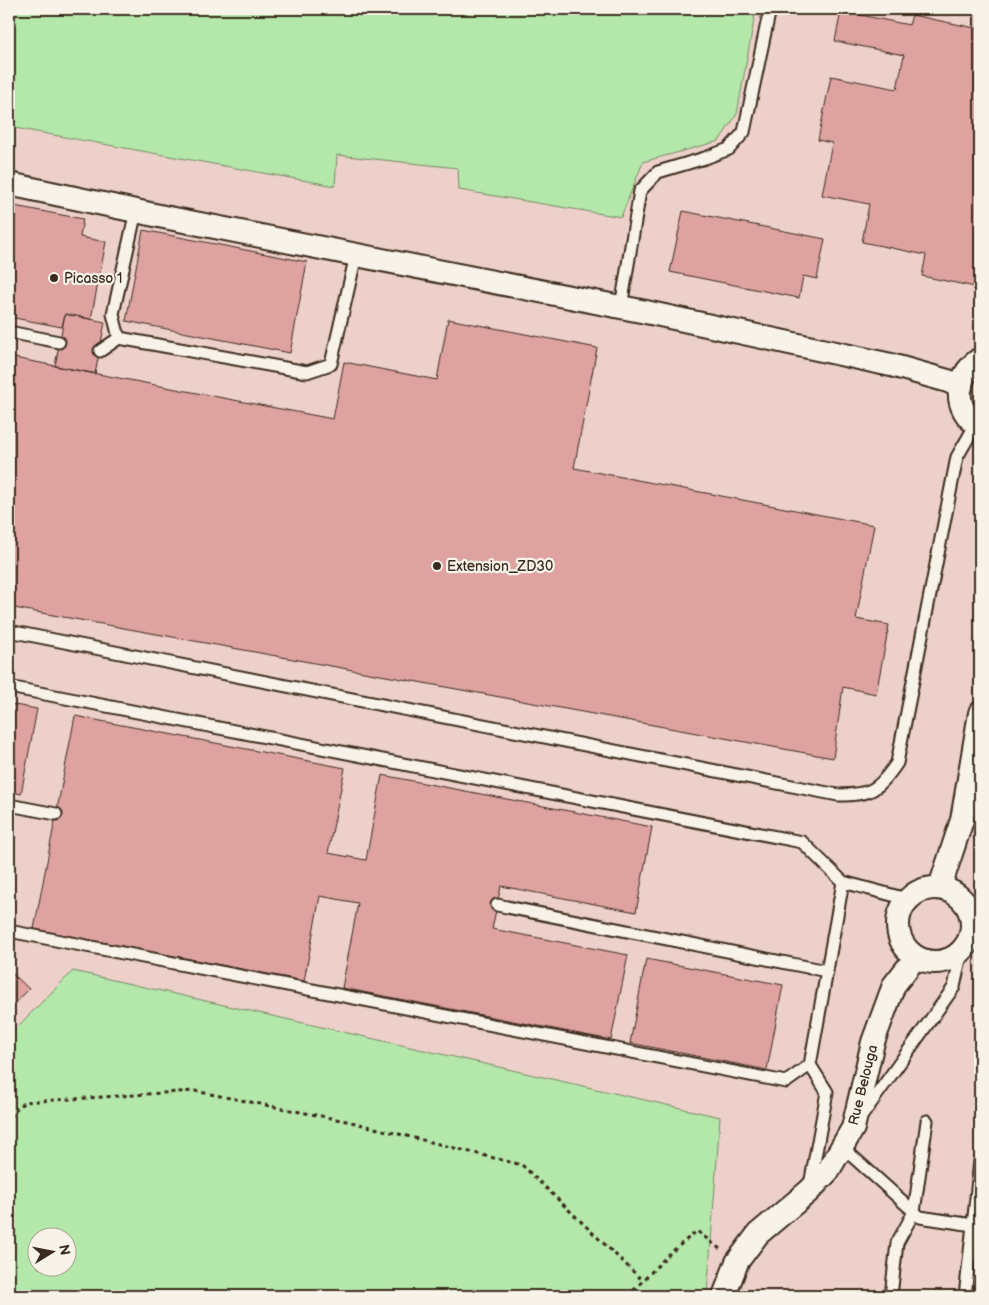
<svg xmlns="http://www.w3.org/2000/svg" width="989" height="1305" font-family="'Balsamiq Sans',sans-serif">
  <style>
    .built { fill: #ecd0c9; fill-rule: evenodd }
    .green { fill: #b3e8aa; stroke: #778964; fill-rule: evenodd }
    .building { fill: #dea3a1; stroke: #3b2a1e }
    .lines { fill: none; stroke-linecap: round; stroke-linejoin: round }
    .lane-casing { stroke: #3b2a1e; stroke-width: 15 }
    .street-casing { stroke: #3b2a1e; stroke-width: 26 }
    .path { stroke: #3b2a1e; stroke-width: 3; stroke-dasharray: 4 4; stroke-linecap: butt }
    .lane { stroke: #f7f3e8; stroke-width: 11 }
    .street { stroke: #f7f3e8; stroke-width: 22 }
    .poi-dot { fill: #3b2a1e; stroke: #f7f3e8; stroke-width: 2 }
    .labels { text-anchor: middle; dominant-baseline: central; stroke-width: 4.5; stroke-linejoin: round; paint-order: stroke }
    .poi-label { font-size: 14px; fill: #3b2a1e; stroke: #f7f3e8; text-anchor: start }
    .street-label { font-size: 14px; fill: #3b2a1e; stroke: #f7f3e8 }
  </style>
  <rect width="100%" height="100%" fill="#f2e3da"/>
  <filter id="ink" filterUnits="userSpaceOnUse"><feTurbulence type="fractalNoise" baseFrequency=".02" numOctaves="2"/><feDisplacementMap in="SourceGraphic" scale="10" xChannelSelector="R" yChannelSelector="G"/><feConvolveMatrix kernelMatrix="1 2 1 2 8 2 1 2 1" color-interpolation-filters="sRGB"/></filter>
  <g filter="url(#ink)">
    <path class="built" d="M 9,9 L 980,9 L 980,1296 L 9,1296 ZM 38,1238 L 68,1238 L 68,1268 L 38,1268 Z"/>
    <path class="green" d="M 9,9 L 756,9 L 737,114 L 719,141 L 643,162 L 621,217 L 459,190 L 458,168 L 337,155 L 335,186 L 9,127 Z
      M 73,971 L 720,1117 L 707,1296 L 9,1296 L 9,1035 ZM 38,1238 L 68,1238 L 68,1268 L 38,1268 Z"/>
    <path class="building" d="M 841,11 L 909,25 L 912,15 L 980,29 L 980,288 L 922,276 L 926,255 L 862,242 L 869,204 L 822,195 L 832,143 L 818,140 L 831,76 L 897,89 L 904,55 L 835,41 Z
      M 9,205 L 83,219 L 80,237 L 106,242 L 91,319 L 65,314 L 62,327 L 9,317 Z
      M 683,211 L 825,239 L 817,279 L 803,276 L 799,298 L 670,272 Z
      M 143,230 L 307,262 L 290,353 L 126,321 Z
      M 65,314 L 105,322 L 95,374 L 55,366 Z
      M 448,319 L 597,348 L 574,468 L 874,525 L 856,619 L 889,625 L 876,694 L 843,687 L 833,758 L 9,607 L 9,357 L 333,419 L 344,362 L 437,380 Z
      M 9,704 L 37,709 L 21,794 L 9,791 Z
      M 75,716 L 345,768 L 328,853 L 366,860 L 382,775 L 652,827 L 636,912 L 501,886 L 492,929 L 628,955 L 611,1040 L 342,988 L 358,903 L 320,896 L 304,981 L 34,929 Z
      M 9,836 L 13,837 L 9,857 Z
      M 646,959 L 783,985 L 767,1070 L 630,1043 Z
      M 9,970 L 29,989 L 9,1010 Z"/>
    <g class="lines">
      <defs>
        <path id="lane" d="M 136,211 L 113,314 L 119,338 L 307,372 L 331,364 L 356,255
          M 621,307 L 640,191 L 658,172 L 705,158 L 729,149 L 744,132 L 770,9
          M 9,332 L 59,342
          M 100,351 L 119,338
          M 9,631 L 838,795 C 872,795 878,790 897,763 L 957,457 L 976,424
          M 9,687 L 802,842 L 843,882
          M 9,805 L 56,814
          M 497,905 L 827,971
          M 972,919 L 980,918
          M 9,931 L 786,1082 L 810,1065
          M 861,1117 L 954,987 L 962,950
          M 842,1147 L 920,1217 L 973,1225 L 965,1296
          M 810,1185 L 827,1092 L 810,1065 L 843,882 L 907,899
          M 973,1225 L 980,1161
          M 891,1296 L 897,1243 L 914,1212 L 927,1121"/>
        <path id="street" d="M 9,184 L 164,217 L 646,312 L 891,365 L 948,381 L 961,387
          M 980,359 C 954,377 952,409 980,427
          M 940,887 L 962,820 L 980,713
          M898 925a37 37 0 1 1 74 0a37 37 0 1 1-74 0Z
          M 724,1296 L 737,1262 L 758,1234 L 809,1191 L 828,1171 L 853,1128 L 873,1042 L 894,985 L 916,957"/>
      </defs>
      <use href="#lane" class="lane-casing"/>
      <use href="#street" class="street-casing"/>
      <path class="path" d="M 9,1117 L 24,1102 L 195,1091 L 351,1122 L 522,1165 L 643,1281
        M 628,1296 L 669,1254 L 697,1231 L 720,1249"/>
      <use href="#lane" class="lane"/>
      <use href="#street" class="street"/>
    </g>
  </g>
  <g class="poi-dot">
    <circle cx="54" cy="278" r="5"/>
    <circle cx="437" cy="566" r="5"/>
  </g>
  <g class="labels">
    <g class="poi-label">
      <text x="64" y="278">Picasso 1</text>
      <text x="447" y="566">Extension_ZD30</text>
    </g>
    <g class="street-label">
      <text transform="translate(863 1085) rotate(-76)">Rue Belouga</text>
    </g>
  </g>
  <rect width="989" height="1305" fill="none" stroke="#f7f3e8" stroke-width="30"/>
  <rect x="15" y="15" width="959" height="1275" fill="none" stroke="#3b2a1e" stroke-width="2" filter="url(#ink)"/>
  <g transform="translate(52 1252) rotate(80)"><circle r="24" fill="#f7f3e8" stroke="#aca397"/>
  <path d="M0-4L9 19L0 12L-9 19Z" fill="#3b2a1e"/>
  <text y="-8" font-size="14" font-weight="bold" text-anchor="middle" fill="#3b2a1e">N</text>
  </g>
</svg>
